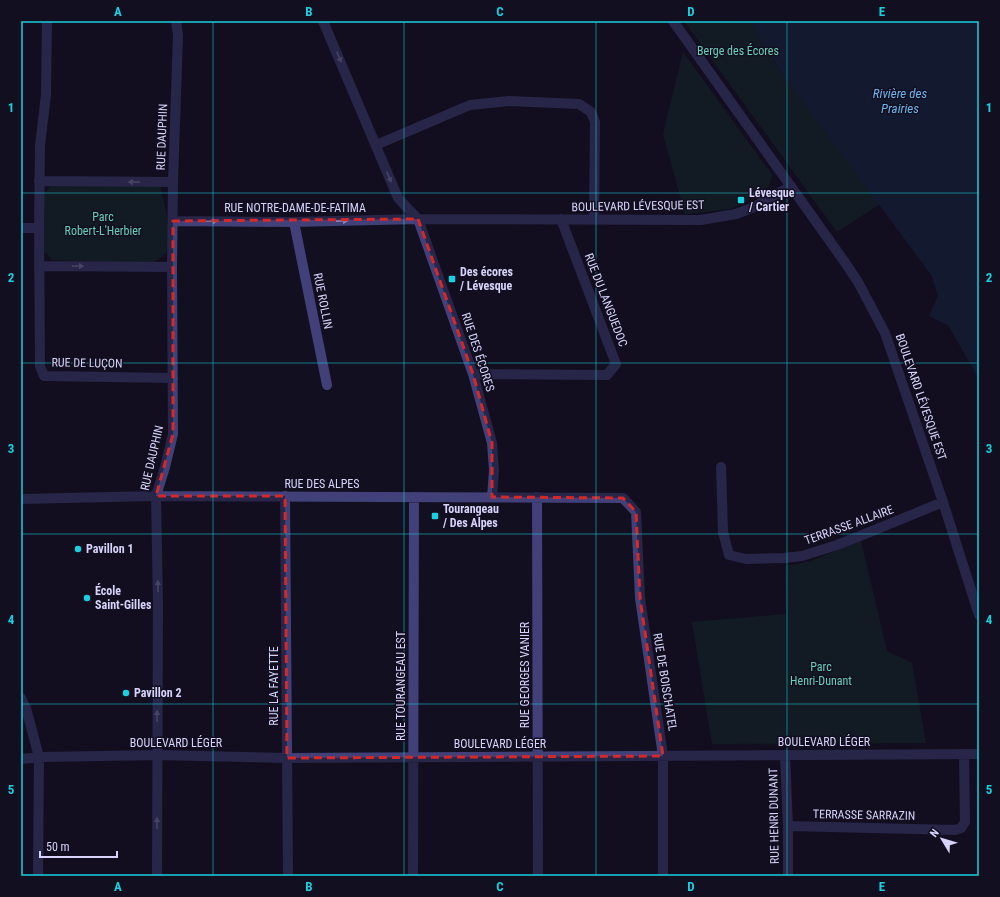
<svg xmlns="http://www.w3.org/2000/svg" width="1000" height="897" font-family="'Roboto Condensed',sans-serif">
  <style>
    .green { fill: #132928 }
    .water { fill: #152844 }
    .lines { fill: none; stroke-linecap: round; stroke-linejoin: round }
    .minor { stroke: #414079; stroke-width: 10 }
    .oneway { fill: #8482b3 }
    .marked { fill: none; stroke: #d62828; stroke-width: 3; stroke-dasharray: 8 5; stroke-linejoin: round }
    .grid { fill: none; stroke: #1acfdf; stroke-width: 1; stroke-opacity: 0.55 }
    .poi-dot { fill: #1acfdf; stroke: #120f20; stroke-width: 1.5 }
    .labels { text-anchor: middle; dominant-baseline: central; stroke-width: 3; stroke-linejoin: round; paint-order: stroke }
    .park-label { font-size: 12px; fill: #68d1b5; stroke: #120f20 }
    .street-label { font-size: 12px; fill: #d7d3fa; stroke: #120f20 }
    .poi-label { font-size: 12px; font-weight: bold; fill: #d7d3fa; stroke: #120f20; text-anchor: start }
    .water-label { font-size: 13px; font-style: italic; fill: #6db5ee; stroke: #120f20 }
    .neatline { fill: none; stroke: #1acfdf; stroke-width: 1.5 }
    .grid-label { font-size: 13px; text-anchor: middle; font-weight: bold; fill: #1acfdf }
  </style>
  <rect width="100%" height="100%" fill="#120f20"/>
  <path class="green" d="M 684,21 L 749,21 L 781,72 L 880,204 L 837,232 Z
    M 683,52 L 772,175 L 769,186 L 745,202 L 730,209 L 685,214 L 663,134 Z
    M 51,185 L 160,186 L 167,216 L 169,241 L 166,254 L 151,264 L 52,260 L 40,247 L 43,196 Z
    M 861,541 L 887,651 L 912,663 L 926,743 L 712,744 L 692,622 L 786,614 L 785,566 L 808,562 Z"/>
  <path class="water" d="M 749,21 L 979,21 L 979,379 L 948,325 L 929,316 L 938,296 L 932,276 L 781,72 Z"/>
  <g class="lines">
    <path class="minor" d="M 47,21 L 46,95 L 40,145 L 39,228 L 40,366 L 44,376 L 173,378
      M 323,21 L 398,198 L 418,219 L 473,374 L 492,443 L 494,470 L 492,497
      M 673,21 L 844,261 L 858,282 L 885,333 L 943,502 L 979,615
      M 376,145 L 470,105 L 509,101 L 579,104 L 591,112 L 595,122 L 594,219
      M 39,181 L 173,182
      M 173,221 L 294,222 L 418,219 L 701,220 L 736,214 L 754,207 L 791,186
      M 294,222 L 327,385
      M 21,228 L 39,228
      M 39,266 L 172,267
      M 473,374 L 607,375 L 616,364 L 561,219
      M 721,467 L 723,532 L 729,555 L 746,559 L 784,558 L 802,556 L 837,545 L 860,536 L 943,502
      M 285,496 L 288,876
      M 537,497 L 538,876
      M 21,499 L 156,496 L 623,498 L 636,512 L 640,598 L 663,756 L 663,876
      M 21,698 L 26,708 L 39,757 L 38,876
      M 785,755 L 788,826 L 788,876
      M 21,759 L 44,757 L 157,755 L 287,758 L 979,754
      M 788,826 L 955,830 L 961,828 L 965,822 L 964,754
      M 157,876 L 158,603 L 156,496 L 165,467 L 173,434 L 172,267 L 173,182 L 178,35 L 176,21
      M 413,876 L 414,497"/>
  </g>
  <defs><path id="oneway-solid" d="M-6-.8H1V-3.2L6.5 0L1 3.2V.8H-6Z"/></defs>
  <g class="oneway">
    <use href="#oneway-solid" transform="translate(339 57) rotate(67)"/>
    <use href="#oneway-solid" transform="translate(389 177) rotate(67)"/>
    <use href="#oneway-solid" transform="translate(134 182) rotate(-179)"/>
    <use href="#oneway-solid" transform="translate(212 221)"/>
    <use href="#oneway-solid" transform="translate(342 221) rotate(-1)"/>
    <use href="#oneway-solid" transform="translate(78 266)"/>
    <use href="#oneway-solid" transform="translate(158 586) rotate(-91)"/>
    <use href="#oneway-solid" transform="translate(157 716) rotate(-90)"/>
    <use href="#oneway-solid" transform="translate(157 823) rotate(-90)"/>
  </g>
  <path d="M0 0H1000V897H0ZM 418,219 L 473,374 L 492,443 L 492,497 L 623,498 L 636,512 L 640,598 L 663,756 L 287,758 L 285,496 L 156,496 L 173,434 L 173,221 Z" fill="#120f20" fill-opacity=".55" fill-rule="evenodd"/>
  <path class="marked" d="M 418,219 L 473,374 L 492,443 L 492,497 L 623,498 L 636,512 L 640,598 L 663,756 L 287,758 L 285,496 L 156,496 L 173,434 L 173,221 Z"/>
  <path class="grid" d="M 213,21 L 213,876M 404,21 L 404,876M 596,21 L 596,876M 787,21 L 787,876M 21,193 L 979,193M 21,363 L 979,363M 21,534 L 979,534M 21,704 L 979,704"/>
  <g class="poi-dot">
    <rect x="737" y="196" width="8" height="8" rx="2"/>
    <rect x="448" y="275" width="8" height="8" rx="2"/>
    <rect x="431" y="512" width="8" height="8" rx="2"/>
    <circle cx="78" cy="549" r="4"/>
    <circle cx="87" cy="598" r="4"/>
    <circle cx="126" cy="693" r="4"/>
  </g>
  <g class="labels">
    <g class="park-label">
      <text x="738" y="51">Berge des Écores</text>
      <text x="103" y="217">Parc<tspan x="103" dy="14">Robert-L'Herbier</tspan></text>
      <text x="821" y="667">Parc<tspan x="821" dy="14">Henri-Dunant</tspan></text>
    </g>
    <g class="street-label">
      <text transform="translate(162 137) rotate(-88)">RUE DAUPHIN</text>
      <text transform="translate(638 206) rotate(-1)">BOULEVARD LÉVESQUE EST</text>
      <text x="295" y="208">RUE NOTRE-DAME-DE-FATIMA</text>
      <text transform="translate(606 300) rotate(69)">RUE DU LANGUEDOC</text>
      <text transform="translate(323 301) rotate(79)">RUE ROLLIN</text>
      <text transform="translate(478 352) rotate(72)">RUE DES ÉCORES</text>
      <text transform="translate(87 363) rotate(1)">RUE DE LUÇON</text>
      <text transform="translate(921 397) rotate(71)">BOULEVARD LÉVESQUE EST</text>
      <text transform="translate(152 458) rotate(-77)">RUE DAUPHIN</text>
      <text x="322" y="484">RUE DES ALPES</text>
      <text transform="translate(849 525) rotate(-20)">TERRASSE ALLAIRE</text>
      <text transform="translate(525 675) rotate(-90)">RUE GEORGES VANIER</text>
      <text transform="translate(665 682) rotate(81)">RUE DE BOISCHATEL</text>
      <text transform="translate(274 686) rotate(-90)">RUE LA FAYETTE</text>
      <text transform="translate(401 686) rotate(-90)">RUE TOURANGEAU EST</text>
      <text x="824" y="742">BOULEVARD LÉGER</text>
      <text x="176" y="743">BOULEVARD LÉGER</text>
      <text x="500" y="744">BOULEVARD LÉGER</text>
      <text transform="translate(864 815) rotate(1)">TERRASSE SARRAZIN</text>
      <text transform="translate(774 816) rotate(-91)">RUE HENRI DUNANT</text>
    </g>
    <g class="poi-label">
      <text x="749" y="193">Lévesque<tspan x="749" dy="14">/ Cartier</tspan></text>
      <text x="460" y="272">Des écores<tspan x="460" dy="14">/ Lévesque</tspan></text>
      <text x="443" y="509">Tourangeau<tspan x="443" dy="14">/ Des Alpes</tspan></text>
      <text x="86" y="549">Pavillon 1</text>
      <text x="95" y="591">École<tspan x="95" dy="14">Saint-Gilles</tspan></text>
      <text x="134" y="693">Pavillon 2</text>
    </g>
    <g class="water-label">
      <text x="900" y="93">Rivière des<tspan x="900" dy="15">Prairies</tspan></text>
    </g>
  </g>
  <rect width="1000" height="897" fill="none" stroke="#120f20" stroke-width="44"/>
  <g transform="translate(942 839) rotate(308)" stroke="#120f20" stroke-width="3" paint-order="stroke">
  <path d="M0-3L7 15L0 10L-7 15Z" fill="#d7d3fa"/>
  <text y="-6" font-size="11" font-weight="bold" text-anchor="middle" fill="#d7d3fa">N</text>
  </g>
  <path d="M40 851v6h77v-6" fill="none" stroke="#d7d3fa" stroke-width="2"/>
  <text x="46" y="851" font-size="12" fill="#d7d3fa" stroke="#120f20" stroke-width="3" paint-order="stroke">50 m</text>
  <rect x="22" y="22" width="956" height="853" class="neatline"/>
  <g class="grid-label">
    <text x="118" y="16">A</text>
    <text x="309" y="16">B</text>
    <text x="500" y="16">C</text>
    <text x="691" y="16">D</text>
    <text x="882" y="16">E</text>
    <text x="11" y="112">1</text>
    <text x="989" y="112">1</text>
    <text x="11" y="282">2</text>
    <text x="989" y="282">2</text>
    <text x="11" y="453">3</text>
    <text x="989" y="453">3</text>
    <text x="11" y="624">4</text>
    <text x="989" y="624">4</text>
    <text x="11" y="794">5</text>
    <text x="989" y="794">5</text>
    <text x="118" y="891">A</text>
    <text x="309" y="891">B</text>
    <text x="500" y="891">C</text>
    <text x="691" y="891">D</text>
    <text x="882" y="891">E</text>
  </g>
</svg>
